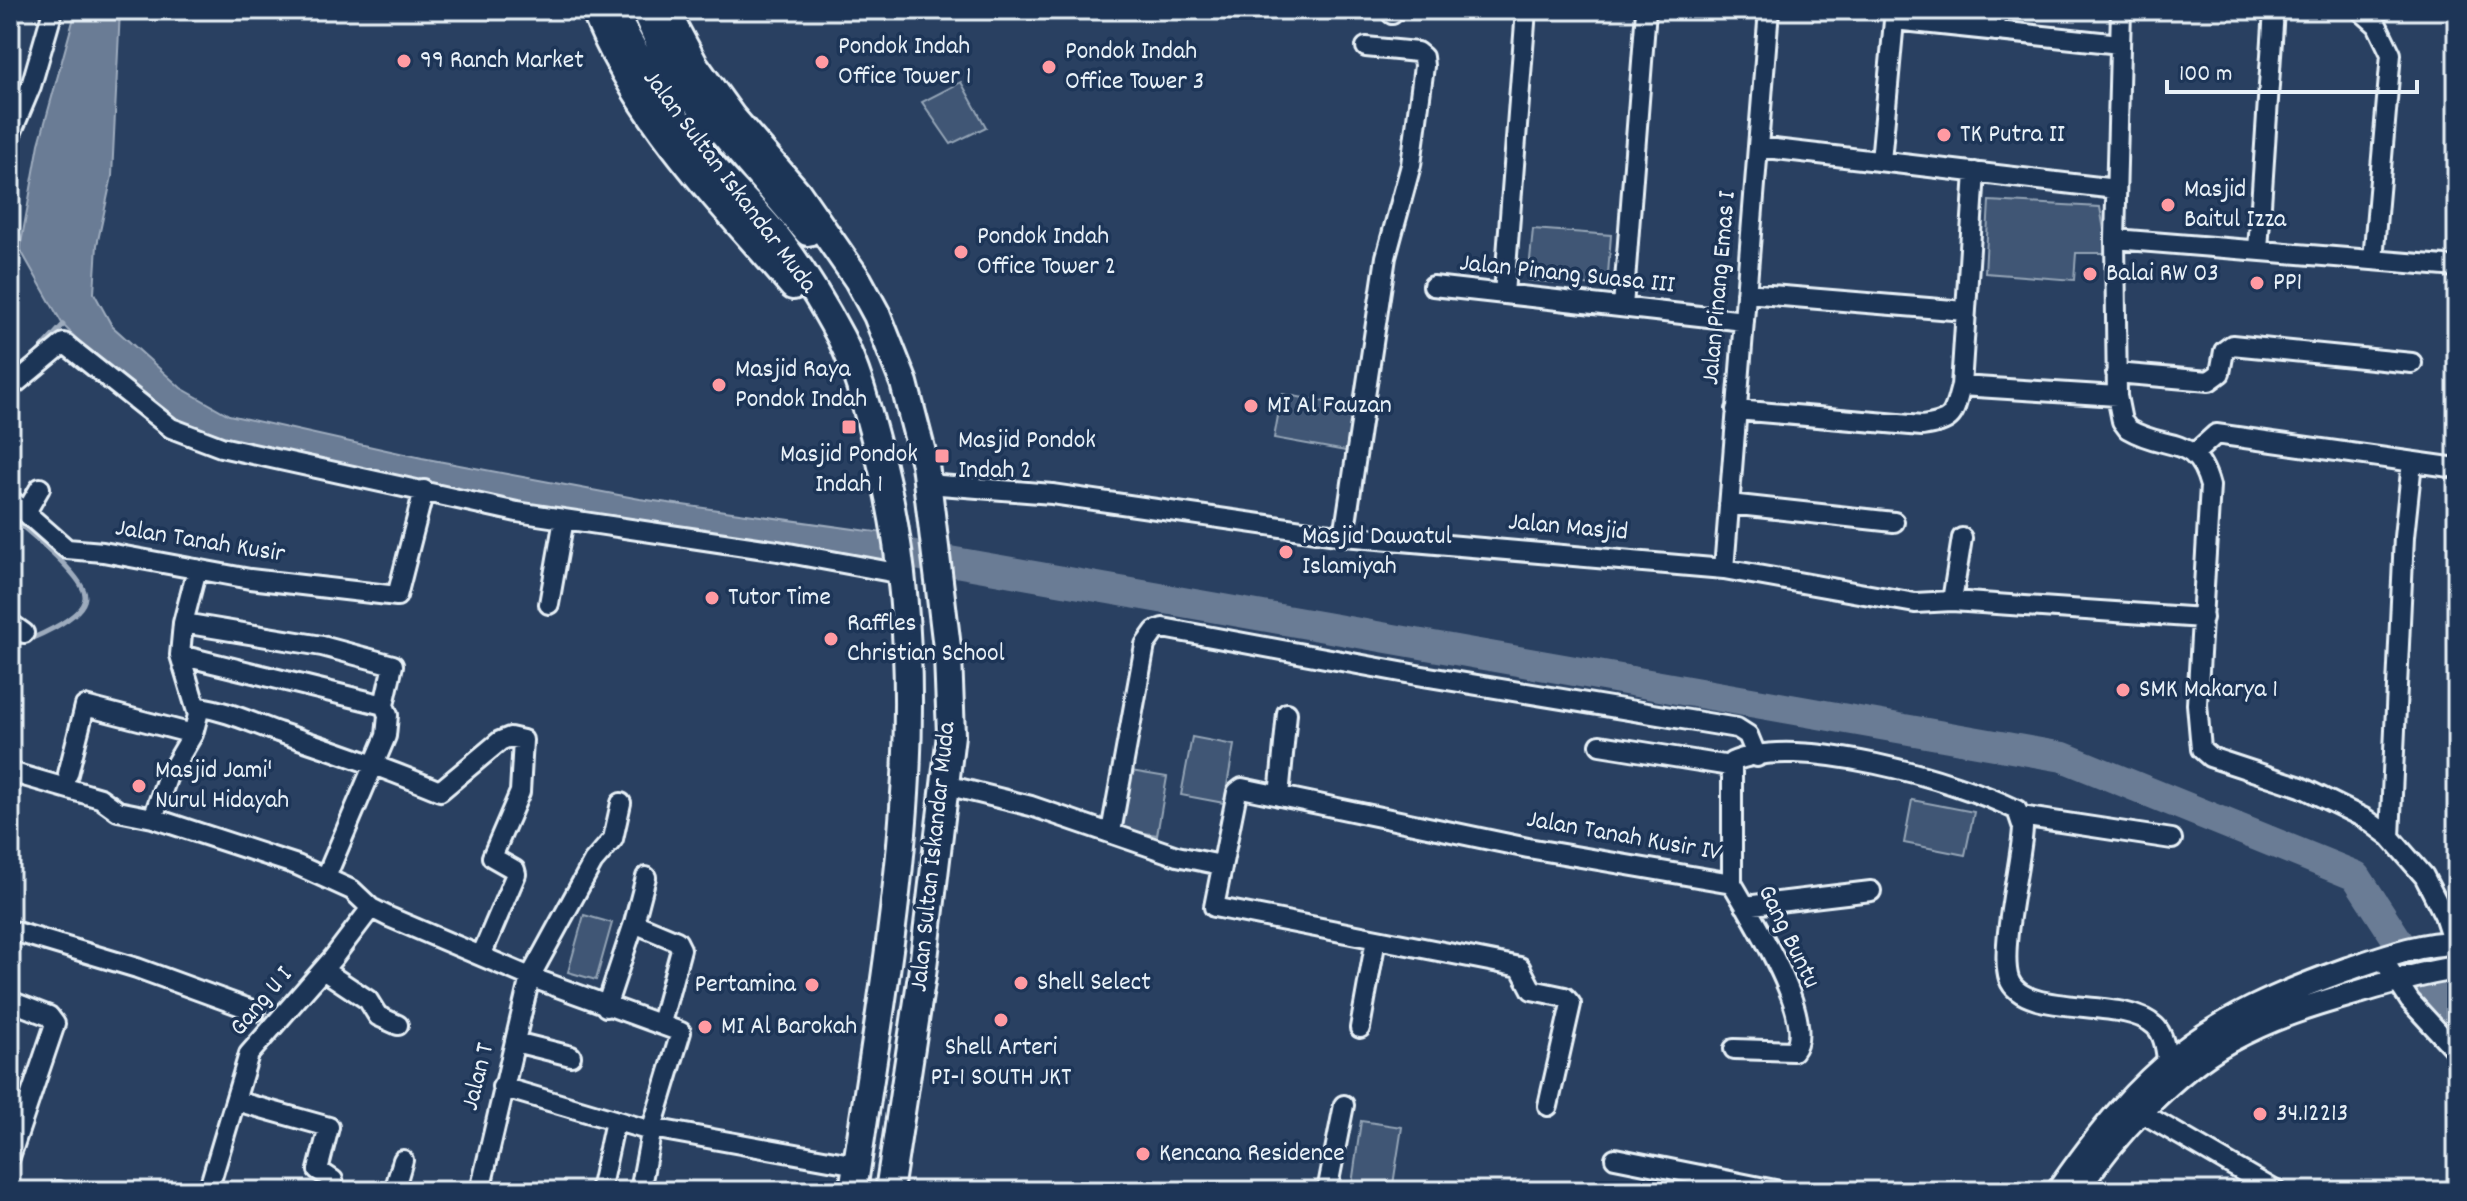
<svg xmlns="http://www.w3.org/2000/svg" width="2467" height="1201" font-family="Dekko,sans-serif">
  <style>
    .green { fill: #415774; stroke: #94a4b6; stroke-width: 2 }
    .water { fill: #6b7c95; stroke: #9dabbd; stroke-width: 2 }
    .lines { fill: none; stroke-linecap: round; stroke-linejoin: round }
    .stream { stroke: #9dabbd; stroke-width: 5 }
    .river { stroke: #6b7c95; stroke-width: 30 }
    .minor-casing { stroke: #e8f1f8; stroke-width: 24 }
    .major-casing { stroke: #e8f1f8; stroke-width: 28 }
    .highway-casing { stroke: #e8f1f8; stroke-width: 32 }
    .minor { stroke: #1d3557; stroke-width: 18 }
    .major { stroke: #1d3557; stroke-width: 22 }
    .highway { stroke: #1d3557; stroke-width: 26 }
    .poi-dot { fill: #ff9aa2; stroke: #1d3557; stroke-width: 3 }
    .labels { text-anchor: middle; dominant-baseline: central; stroke-width: 7; stroke-linejoin: round; paint-order: stroke }
    .poi-label { font-size: 26px; fill: #e8f1f8; stroke: #1d3557; text-anchor: start }
    .street-label { font-size: 26px; fill: #e8f1f8; stroke: #1d3557 }
  </style>
  <rect width="100%" height="100%" fill="#294061"/>
  <filter id="ink" filterUnits="userSpaceOnUse"><feTurbulence type="fractalNoise" baseFrequency=".0125" numOctaves="2"/><feDisplacementMap in="SourceGraphic" scale="16" xChannelSelector="R" yChannelSelector="G"/><feConvolveMatrix kernelMatrix="1 2 1 2 8 2 1 2 1" color-interpolation-filters="sRGB"/></filter>
  <g filter="url(#ink)">
    <path class="green" d="M 961,82 L 986,127 L 951,144 L 922,102 Z
      M 1989,201 L 2100,207 L 2108,253 L 2076,253 L 2074,280 L 1985,273 Z
      M 1533,229 L 1611,235 L 1607,287 L 1528,280 Z
      M 1282,394 L 1354,407 L 1346,451 L 1274,438 Z
      M 1192,737 L 1234,745 L 1224,803 L 1181,795 Z
      M 1125,770 L 1167,777 L 1157,835 L 1114,828 Z
      M 1912,800 L 1974,812 L 1965,855 L 1904,843 Z
      M 584,915 L 612,923 L 596,980 L 568,972 Z
      M 1361,1121 L 1402,1127 L 1392,1191 L 1351,1191 Z"/>
    <path class="water" d="M 76,10 L 120,10 L 112,176 L 97,245 L 94,293 L 112,326 L 181,388 L 229,415 L 422,458 L 640,499 L 882,533 L 888,563 L 565,515 L 215,436 L 173,418 L 132,394 L 63,325 L 20,249 L 39,144 Z"/>
    <g class="lines">
      <path class="stream" d="M 31,360 L 63,325
        M 10,516 C 26,530 86,577 85,597 C 84,619 28,641 10,646
        M 10,1112 L 13,1126"/>
      <path class="river" d="M 870,547 L 2063,757 L 2356,876 L 2457,1032"/>
      <defs>
        <path id="minor" d="M 1390,10 L 1392,14
          M 2121,10 L 2115,239 L 2117,396 L 2122,421 L 2128,429 C 2167,452 2196,433 2210,486 L 2197,704 L 2201,749 L 2210,757 L 2301,787 L 2366,819 L 2390,837 L 2424,876 L 2444,915 L 2453,943
          M 2360,10 L 2377,25 L 2391,54 L 2373,260
          M 1894,20 L 2120,44
          M 1995,31 L 1996,10
          M 10,136 L 31,86 L 53,10
          M 1758,147 L 2116,189
          M 1881,161 L 1895,10
          M 2115,239 L 2457,267
          M 2258,250 L 2274,10
          M 1433,286 L 1744,321
          M 1746,293 L 1965,311
          M 1504,294 L 1526,10
          M 1623,307 L 1646,10
          M 2116,373 L 2209,381 L 2220,373 L 2224,351 L 2232,345 L 2412,363
          M 1961,386 L 2117,396
          M 10,388 L 64,343 L 171,428 L 221,447 L 517,512 L 778,551 L 902,574
          M 1736,410 L 1922,426 C 1955,421 1953,416 1961,386 L 1975,172
          M 2196,452 L 2216,434 L 2457,468
          M 928,484 L 1052,494 L 1344,536 L 1724,569 L 1915,603 L 1952,601 L 2203,618
          M 10,499 L 67,549 L 103,552 L 250,579 L 397,596 L 424,490
          M 1729,504 L 1894,522
          M 26,512 L 40,488
          M 1344,536 L 1386,257 L 1411,165 L 1424,66 L 1423,57 L 1417,52 L 1366,47
          M 1724,569 L 1769,10
          M 1952,601 L 1962,538
          M 549,604 L 564,519
          M 10,623 L 24,633
          M 183,623 L 322,646 L 393,665 L 384,705 L 388,715 L 386,736 L 326,877
          M 180,655 L 384,705
          M 196,706 C 231,712 247,721 278,732 C 333,750 387,769 440,791 L 500,741 L 510,737 L 523,740 L 520,792 L 492,857 L 515,870 L 516,874 L 481,956
          M 1600,745 L 1730,766
          M 10,772 L 100,798 L 118,811 L 153,818 L 297,865 L 352,890 L 371,908 L 389,917 L 530,977 L 681,1032 L 652,1128 L 640,1191
          M 68,774 L 85,706 L 193,734
          M 946,785 L 1031,806 L 1177,856 L 1221,865
          M 1279,796 L 1287,713
          M 2021,816 L 2172,839
          M 153,818 L 167,778 L 193,734 L 198,715 L 180,655 L 183,623 L 197,569
          M 1111,832 L 1145,645 L 1155,631 L 1163,628 L 1417,675 L 1737,728 L 1748,735 L 1757,757
          M 2390,837 L 2404,537 L 2412,462
          M 646,877 L 634,923 L 677,941 L 681,949 L 661,1023
          M 1732,883 C 1749,913 1819,1021 1793,1051 L 1734,1049
          M 1745,906 L 1871,891
          M 10,930 L 137,968 L 255,1011
          M 2382,958 L 2410,1001 L 2457,1052
          M 323,970 L 368,1000 L 378,1016 L 398,1025
          M 10,1001 L 49,1016 L 55,1024 L 10,1157
          M 606,1007 L 634,923
          M 1360,1028 L 1376,939
          M 515,1042 L 571,1056
          M 502,1087 L 651,1131
          M 236,1101 L 329,1127 L 318,1170 L 333,1180 L 333,1191
          M 1548,1106 L 1571,1004 L 1565,997 L 1532,990 L 1520,967 L 1214,907 L 1237,792 L 1242,788 L 1528,848 L 1732,883 L 1732,762 C 1795,733 1957,780 2017,810 L 2023,828 C 2021,865 1999,949 2009,979 C 2023,1019 2125,996 2155,1026 C 2164,1034 2166,1050 2167,1060
          M 2142,1113 L 2276,1191
          M 652,1128 L 857,1165
          M 1615,1158 L 1780,1191
          M 58,1191 L 59,1191
          M 208,1191 L 249,1054 L 333,958 L 371,908
          M 394,1191 L 403,1160
          M 480,1191 L 530,977 L 593,862 L 613,839 L 621,803
          M 600,1191 L 615,1121
          M 1327,1191 L 1344,1105"/>
        <path id="major" d="M 2058,1191 C 2145,1066 2202,1021 2345,970 C 2381,958 2419,943 2457,943
          M 2077,1191 C 2112,1138 2173,1072 2229,1041 C 2270,1018 2312,1005 2355,993 C 2389,983 2422,973 2457,968"/>
        <path id="highway" d="M 595,10 C 637,119 719,199 793,286
          M 612,10 C 638,60 665,106 699,150 C 724,182 755,209 780,241 C 803,271 823,304 841,338 C 858,372 867,409 877,446 C 943,691 889,945 853,1191
          M 645,10 L 669,65 L 683,86 L 808,232
          M 665,10 L 694,64 L 732,117 L 797,192 L 858,280 L 877,315 L 904,383 L 925,464 L 948,656 L 951,735 L 922,975 L 889,1191"/>
      </defs>
      <use href="#minor" class="minor-casing"/>
      <use href="#major" class="major-casing"/>
      <use href="#highway" class="highway-casing"/>
      <use href="#minor" class="minor"/>
      <use href="#major" class="major"/>
      <use href="#highway" class="highway"/>
    </g>
  </g>
  <g class="poi-dot">
    <circle cx="404" cy="61" r="8"/>
    <circle cx="822" cy="62" r="8"/>
    <circle cx="1049" cy="67" r="8"/>
    <circle cx="1944" cy="135" r="8"/>
    <circle cx="2168" cy="205" r="8"/>
    <circle cx="961" cy="252" r="8"/>
    <circle cx="2090" cy="274" r="8"/>
    <circle cx="2257" cy="283" r="8"/>
    <circle cx="719" cy="385" r="8"/>
    <circle cx="1251" cy="406" r="8"/>
    <rect x="841" y="419" width="16" height="16" rx="4"/>
    <rect x="934" y="448" width="16" height="16" rx="4"/>
    <circle cx="1286" cy="552" r="8"/>
    <circle cx="712" cy="598" r="8"/>
    <circle cx="831" cy="639" r="8"/>
    <circle cx="2123" cy="690" r="8"/>
    <circle cx="139" cy="786" r="8"/>
    <circle cx="1021" cy="983" r="8"/>
    <circle cx="812" cy="985" r="8"/>
    <circle cx="1001" cy="1020" r="8"/>
    <circle cx="705" cy="1027" r="8"/>
    <circle cx="2260" cy="1114" r="8"/>
    <circle cx="1143" cy="1154" r="8"/>
  </g>
  <g class="labels">
    <g class="poi-label">
      <text x="838" y="47">Pondok Indah<tspan x="838" dy="30">Office Tower 1</tspan></text>
      <text x="1065" y="52">Pondok Indah<tspan x="1065" dy="30">Office Tower 3</tspan></text>
      <text x="420" y="61">99 Ranch Market</text>
      <text x="1960" y="135">TK Putra II</text>
      <text x="2184" y="190">Masjid<tspan x="2184" dy="30">Baitul Izza</tspan></text>
      <text x="977" y="237">Pondok Indah<tspan x="977" dy="30">Office Tower 2</tspan></text>
      <text x="2106" y="274">Balai RW 03</text>
      <text x="2273" y="283">PP1</text>
      <text x="735" y="370">Masjid Raya<tspan x="735" dy="30">Pondok Indah</tspan></text>
      <text x="1267" y="406">MI Al Fauzan</text>
      <text x="958" y="441">Masjid Pondok<tspan x="958" dy="30">Indah 2</tspan></text>
      <text x="849" y="455" text-anchor="middle">Masjid Pondok<tspan x="849" dy="30">Indah 1</tspan></text>
      <text x="1302" y="537">Masjid Dawatul<tspan x="1302" dy="30">Islamiyah</tspan></text>
      <text x="728" y="598">Tutor Time</text>
      <text x="847" y="624">Raffles<tspan x="847" dy="30">Christian School</tspan></text>
      <text x="2139" y="690">SMK Makarya 1</text>
      <text x="155" y="771">Masjid Jami'<tspan x="155" dy="30">Nurul Hidayah</tspan></text>
      <text x="1037" y="983">Shell Select</text>
      <text x="796" y="985" text-anchor="end">Pertamina</text>
      <text x="721" y="1027">MI Al Barokah</text>
      <text x="1001" y="1048" text-anchor="middle">Shell Arteri<tspan x="1001" dy="30">PI-1 SOUTH JKT</tspan></text>
      <text x="2276" y="1114">34.12213</text>
      <text x="1159" y="1154">Kencana Residence</text>
    </g>
    <g class="street-label">
      <text transform="translate(729 182) rotate(53)">Jalan Sultan Iskandar Muda</text>
      <text transform="translate(1567 275) rotate(6)">Jalan Pinang Suasa III</text>
      <text transform="translate(1720 288) rotate(-85)">Jalan Pinang Emas I</text>
      <text transform="translate(1568 528) rotate(5)">Jalan Masjid</text>
      <text transform="translate(200 542) rotate(9)">Jalan Tanah Kusir</text>
      <text transform="translate(1624 837) rotate(10)">Jalan Tanah Kusir IV</text>
      <text transform="translate(934 857) rotate(-84)">Jalan Sultan Iskandar Muda</text>
      <text transform="translate(1788 937) rotate(64)">Gang Buntu</text>
      <text transform="translate(262 1002) rotate(-50)">Gang U I</text>
      <text transform="translate(479 1077) rotate(-76)">Jalan T</text>
    </g>
  </g>
  <rect width="2467" height="1201" fill="none" stroke="#1d3557" stroke-width="40"/>
  <rect x="20" y="20" width="2427" height="1161" fill="none" stroke="#e8f1f8" stroke-width="3" filter="url(#ink)"/>
  <path d="M2167 80v12h250v-12" fill="none" stroke="#e8f1f8" stroke-width="4"/>
  <text x="2179" y="80" font-size="24" fill="#e8f1f8" stroke="#1d3557" stroke-width="6" paint-order="stroke">100 m</text>
</svg>
